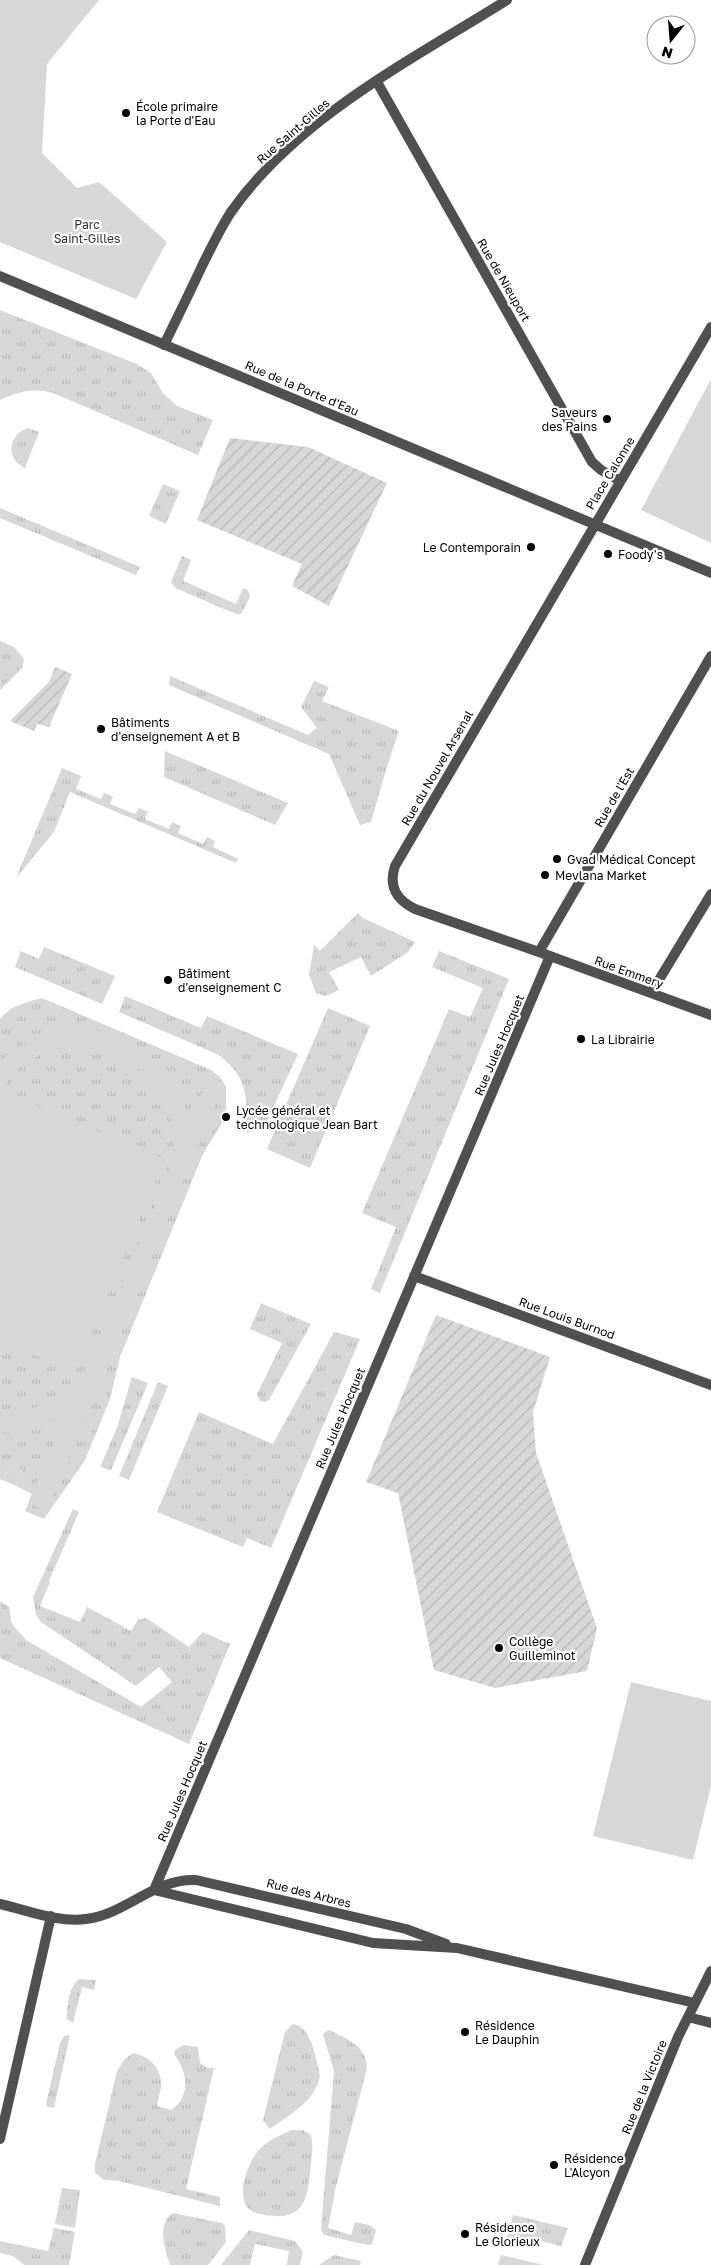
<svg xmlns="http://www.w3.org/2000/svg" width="711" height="2265" font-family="'Golos Text',sans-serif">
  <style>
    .grass { fill: url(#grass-tufts) }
    .park { fill: #d7d7d7 }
    .garden { fill: url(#garden-furrows) }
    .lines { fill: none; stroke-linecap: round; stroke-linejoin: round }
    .street { stroke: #505050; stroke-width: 10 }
    .poi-dot { fill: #000; stroke: #fff; stroke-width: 2 }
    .labels { text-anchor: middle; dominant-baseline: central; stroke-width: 4.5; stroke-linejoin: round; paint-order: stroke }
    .poi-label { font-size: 12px; fill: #000; stroke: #fff; text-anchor: start }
    .street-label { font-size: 12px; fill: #000; stroke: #fff }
    .park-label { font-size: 12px; fill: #2e2e2e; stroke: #fff }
  </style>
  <defs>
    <pattern id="grass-tufts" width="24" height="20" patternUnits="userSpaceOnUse" patternTransform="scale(1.25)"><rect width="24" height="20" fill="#d7d7d7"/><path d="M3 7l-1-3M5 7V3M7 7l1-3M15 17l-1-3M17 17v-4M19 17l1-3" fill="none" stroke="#b7b7b7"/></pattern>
    <pattern id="garden-furrows" width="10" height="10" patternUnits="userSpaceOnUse" patternTransform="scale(1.25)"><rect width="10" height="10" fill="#d7d7d7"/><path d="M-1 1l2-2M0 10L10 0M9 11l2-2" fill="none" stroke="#b7b7b7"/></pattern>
  </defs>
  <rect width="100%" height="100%" fill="#fff"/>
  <path class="grass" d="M 0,310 L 137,364 L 151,373 L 163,393 L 177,406 L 213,420 L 198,455 L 53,393 C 32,388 20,391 0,400 Z
    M 28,428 L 39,432 L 25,468 C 4,459 9,434 28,428 Z
    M 163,484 L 180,491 L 166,524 L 149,516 Z
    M 0,508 L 140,567 L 136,575 L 0,518 Z
    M 182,556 L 191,560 L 183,581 L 236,604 L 243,588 L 248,590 L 250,597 L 241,614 L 236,614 L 175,588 L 171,582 Z
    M 0,641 L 14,647 L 24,659 L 22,668 L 0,690 Z
    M 170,676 L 308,735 L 317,728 L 301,707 L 314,681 L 329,687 L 322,701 L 399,731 C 388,761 380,791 371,822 L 360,825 L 329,754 L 169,685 Z
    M 165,751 L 288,803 L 275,825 L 164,777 Z
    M 62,768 L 81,776 L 76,789 L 101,799 L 104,793 L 113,797 L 110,804 L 135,814 L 139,808 L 148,812 L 145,819 L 169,829 L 172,822 L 181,826 L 178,833 L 203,844 L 207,837 L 215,841 L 213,847 L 238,859 L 236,863 L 70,792 L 54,832 L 16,878 Z
    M 358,913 L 363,918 L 415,942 L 408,952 L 371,976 L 361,957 L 329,972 L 339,990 L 326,996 L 316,993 L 309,975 L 314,945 L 320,951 Z
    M 44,947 L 115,976 L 102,1004 L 15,967 L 21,951 L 39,959 Z
    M 439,951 L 509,979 L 380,1293 L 371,1289 L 396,1227 L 362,1213 L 449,1009 L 470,1017 L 483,988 L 432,967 Z
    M 125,996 L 201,1028 L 207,1016 L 298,1054 L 267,1121 L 247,1133 C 245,1096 251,1081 219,1055 L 119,1012 Z
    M 42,998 L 211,1070 L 220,1077 L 226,1087 L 226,1116 L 203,1154 L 120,1357 L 110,1399 L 85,1460 L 44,1519 L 25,1511 L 32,1494 L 16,1486 L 22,1470 L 0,1460 L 0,1019 C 10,1006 26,1002 42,998 Z
    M 328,1008 L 370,1026 L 310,1168 L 267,1149 Z
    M 261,1303 L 311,1324 L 269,1400 L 265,1402 L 260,1401 L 257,1394 L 282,1343 L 250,1329 Z
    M 334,1332 L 360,1339 L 271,1548 L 247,1538 L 243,1547 L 157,1512 L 199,1412 L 273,1444 Z
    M 132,1377 L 148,1383 L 111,1470 L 100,1467 L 117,1428 Z
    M 158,1382 L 168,1386 L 129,1480 L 119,1476 Z
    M 73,1509 L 79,1512 L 49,1581 L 50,1582 L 40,1606 L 80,1622 L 87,1607 L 131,1631 L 138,1620 L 146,1618 L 189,1647 L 203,1632 L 230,1644 L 189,1744 L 0,1658 L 0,1601 L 9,1607 L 12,1624 L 26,1640 L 141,1707 L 172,1682 L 159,1667 L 136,1686 L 41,1622 L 36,1615 L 33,1597 Z
    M 79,1979 L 96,1980 L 94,1990 L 82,1987 L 73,2023 L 67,2019 C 66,2007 69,1987 79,1979 Z
    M 293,2024 C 312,2026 316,2060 320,2076 C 315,2102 290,2114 270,2129 L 263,2120 L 285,2032 Z
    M 329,2030 C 347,2039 366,2045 367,2068 L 336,2186 L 328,2228 L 351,2235 L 355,2222 L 369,2225 L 376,2230 L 372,2244 L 367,2245 L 328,2236 L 323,2234 L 321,2229 L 334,2071 L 323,2034 Z
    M 70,2035 L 54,2108 L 48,2107 L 46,2104 L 60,2043 L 64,2036 Z
    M 183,2045 L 198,2047 L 200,2063 L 208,2068 L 214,2068 L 186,2189 L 220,2197 L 220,2206 L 119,2181 L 104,2180 L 95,2173 L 95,2164 L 117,2071 L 124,2060 L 133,2053 C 149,2056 163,2069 161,2087 C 160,2093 158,2099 157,2106 L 171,2110 C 192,2096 187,2071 174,2054 L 175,2050 Z
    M 291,2130 L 302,2130 L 311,2135 C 314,2148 311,2160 310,2174 C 307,2204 300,2221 265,2215 C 258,2214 249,2212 246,2205 C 237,2190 249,2159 261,2148 C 269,2140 281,2135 291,2130 Z
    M 62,2188 L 80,2190 L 75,2228 L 55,2224 Z
    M 173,2213 L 222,2223 L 225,2226 L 226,2242 L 208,2265 L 170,2265 C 165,2250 156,2224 173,2213 Z
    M 513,2215 L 568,2228 L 561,2246 L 537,2240 L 535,2248 L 506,2242 Z
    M 54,2228 L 75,2232 L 69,2265 L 24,2265 L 13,2256 L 0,2253 L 0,2241 L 48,2251 Z
    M 249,2230 L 295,2241 L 303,2252 L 300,2265 L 287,2265 L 289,2251 L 255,2244 L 250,2265 L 221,2265 Z
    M 334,2255 L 361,2261 L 360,2265 L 319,2265 Z
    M 501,2255 L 544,2265 L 498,2265 Z"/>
  <path class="park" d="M 0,0 L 99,0 L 47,64 L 42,153 L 77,188 L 99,182 L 167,242 L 136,299 L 0,242 Z
    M 711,379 L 711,543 L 641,510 Z
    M 64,1029 L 88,1029 L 108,1032 L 148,1054 L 177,1087 L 189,1120 L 209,1077 L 224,1084 L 47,1511 L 28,1503 L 65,1416 L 23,1433 L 0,1433 L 0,1414 C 20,1417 57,1401 72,1387 C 76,1382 80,1376 84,1371 L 164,1185 C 168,1171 175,1155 174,1140 C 171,1068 87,1020 26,1063 C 16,1070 7,1082 0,1092 L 0,1061 C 20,1044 39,1035 64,1029 Z
    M 7,1093 L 165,1159 L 75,1372 L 0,1340 L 0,1111 Z
    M 0,1460 L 22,1470 L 16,1486 L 0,1479 Z
    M 631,1682 L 711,1701 L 711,1786 L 693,1860 L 593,1836 Z"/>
  <path class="garden" d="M 230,438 L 308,447 L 387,483 L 329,606 L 292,586 L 302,564 L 197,520 Z
    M 55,667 L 72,674 L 49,727 L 37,724 L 34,731 L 10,721 L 49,682 Z
    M 436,1315 L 550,1357 L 533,1412 L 536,1453 L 597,1628 L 587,1671 L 495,1688 L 434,1670 L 398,1493 L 366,1482 Z"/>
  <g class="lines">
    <path class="street" d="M 377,82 L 592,462 L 601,470 L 620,481
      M 0,276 L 711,573
      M 711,327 L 395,866 C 388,887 397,900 415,909 L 539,952 L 711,1015
      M 164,345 C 177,318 190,292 202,266 C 211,248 220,229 231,212 C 298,117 410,61 507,0
      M 539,952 L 711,656
      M 651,993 L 711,894
      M 414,1276 L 711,1385
      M 154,1890 L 550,956
      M 154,1890 L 373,1943 L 457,1948 L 695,2003
      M 0,1904 C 27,1910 58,1923 86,1919 C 127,1914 154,1878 196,1880 L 406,1929 L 446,1944
      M 688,2017 L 711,2023
      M 0,2139 L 51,1916
      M 585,2265 L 678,2037 L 711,1971"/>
  </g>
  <g class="poi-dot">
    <circle cx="126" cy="113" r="5"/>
    <circle cx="607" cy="419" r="5"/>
    <circle cx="531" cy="547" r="5"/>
    <circle cx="608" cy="554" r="5"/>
    <circle cx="101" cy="729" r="5"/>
    <circle cx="557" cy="859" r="5"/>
    <circle cx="545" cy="875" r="5"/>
    <circle cx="168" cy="980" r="5"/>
    <circle cx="581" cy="1039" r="5"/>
    <circle cx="226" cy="1117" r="5"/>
    <circle cx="499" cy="1648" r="5"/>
    <circle cx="465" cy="2032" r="5"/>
    <circle cx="554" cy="2165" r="5"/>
    <circle cx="465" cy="2234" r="5"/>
  </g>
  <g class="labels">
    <g class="poi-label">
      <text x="136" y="106">École primaire<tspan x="136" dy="14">la Porte d'Eau</tspan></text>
      <text x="597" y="412" text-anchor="end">Saveurs<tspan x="597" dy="14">des Pains</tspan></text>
      <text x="521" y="547" text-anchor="end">Le Contemporain</text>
      <text x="618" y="554">Foody's</text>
      <text x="111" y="722">Bâtiments<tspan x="111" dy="14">d'enseignement A et B</tspan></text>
      <text x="567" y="859">Gvad Médical Concept</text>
      <text x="555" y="875">Mevlana Market</text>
      <text x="178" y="973">Bâtiment<tspan x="178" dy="14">d'enseignement C</tspan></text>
      <text x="591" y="1039">La Librairie</text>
      <text x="236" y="1110">Lycée général et<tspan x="236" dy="14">technologique Jean Bart</tspan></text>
      <text x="509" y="1641">Collège<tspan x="509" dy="14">Guilleminot</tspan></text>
      <text x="475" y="2025">Résidence<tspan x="475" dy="14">Le Dauphin</tspan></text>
      <text x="564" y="2158">Résidence<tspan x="564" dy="14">L'Alcyon</tspan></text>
      <text x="475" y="2227">Résidence<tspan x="475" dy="14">Le Glorieux</tspan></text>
    </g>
    <g class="street-label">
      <text transform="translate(293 131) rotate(-41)">Rue Saint-Gilles</text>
      <text transform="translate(504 280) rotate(60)">Rue de Nieuport</text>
      <text transform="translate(302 388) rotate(23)">Rue de la Porte d'Eau</text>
      <text transform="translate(610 473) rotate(-59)">Place Calonne</text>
      <text transform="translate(437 768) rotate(-60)">Rue du Nouvel Arsenal</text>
      <text transform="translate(614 797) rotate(-60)">Rue de l'Est</text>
      <text transform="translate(629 972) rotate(20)">Rue Emmery</text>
      <text transform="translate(499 1045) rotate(-67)">Rue Jules Hocquet</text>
      <text transform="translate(567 1318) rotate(20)">Rue Louis Burnod</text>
      <text transform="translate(340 1418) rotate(-67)">Rue Jules Hocquet</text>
      <text transform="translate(182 1791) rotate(-67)">Rue Jules Hocquet</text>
      <text transform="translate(309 1893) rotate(14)">Rue des Arbres</text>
      <text transform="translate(644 2087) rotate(-68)">Rue de la Victoire</text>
    </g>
    <g class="park-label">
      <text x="87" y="224">Parc<tspan x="87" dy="14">Saint-Gilles</tspan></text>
    </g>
  </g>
  <g transform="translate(671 40) rotate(197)"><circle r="24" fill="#ffffff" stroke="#999999"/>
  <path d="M0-4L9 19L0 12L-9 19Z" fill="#000000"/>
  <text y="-8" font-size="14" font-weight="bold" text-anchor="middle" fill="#000000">N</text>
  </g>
</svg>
